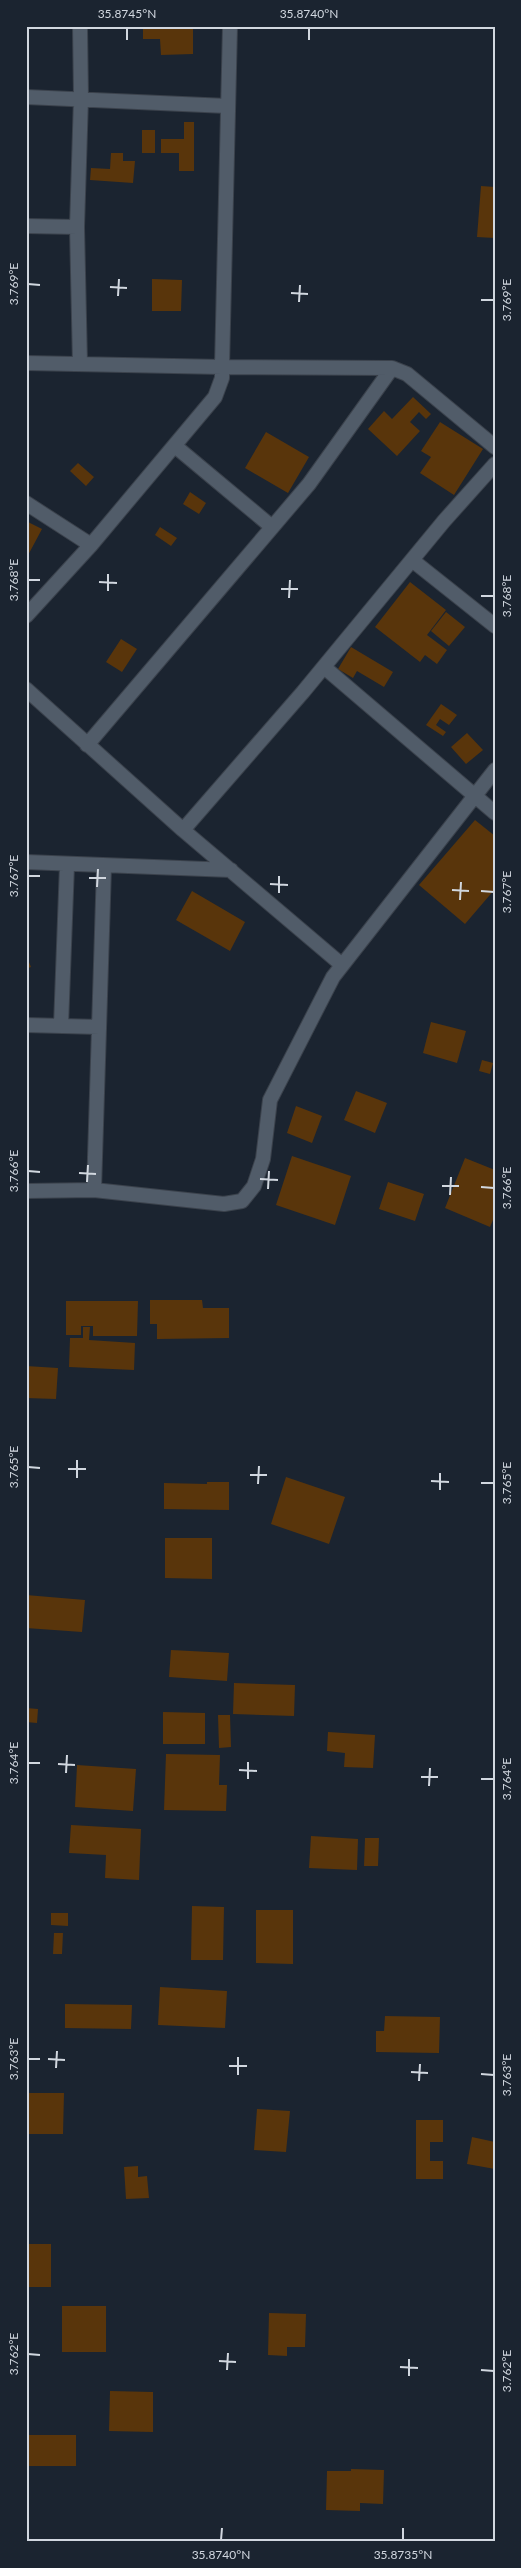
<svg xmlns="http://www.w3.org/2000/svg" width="521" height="2568" font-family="Lato,sans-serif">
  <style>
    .building { fill: #59350b }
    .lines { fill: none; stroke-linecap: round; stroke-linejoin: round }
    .minor-casing { stroke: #3b424c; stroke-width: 16 }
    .minor { stroke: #515c69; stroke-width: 14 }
    .ticks { fill: none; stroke: #d1d7df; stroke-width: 2 }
    .neatline { fill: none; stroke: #d1d7df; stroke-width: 2 }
    .ticks-label { font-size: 12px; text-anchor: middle; fill: #d1d7df }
  </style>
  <rect width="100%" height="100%" fill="#1b2430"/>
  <path class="building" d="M 143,26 L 193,26 L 193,54 L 161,55 L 160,39 L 143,39 Z
    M 184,122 L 194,122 L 194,171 L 179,171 L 179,153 L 161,153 L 161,139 L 184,139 Z
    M 142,130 L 155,130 L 155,153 L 142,153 Z
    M 111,153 L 123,153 L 123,161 L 135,161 L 133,183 L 90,180 L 91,168 L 110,169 Z
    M 481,186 L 495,187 L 495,238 L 477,237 Z
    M 152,279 L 182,280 L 181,311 L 152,311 Z
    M 413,397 L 431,414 L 426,419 L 419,412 L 410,422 L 420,431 L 397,456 L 368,429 L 384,411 L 392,419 Z
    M 440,422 L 483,449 L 454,495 L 420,473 L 431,457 L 421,451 Z
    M 266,432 L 309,457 L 288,493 L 245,468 Z
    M 78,463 L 94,477 L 86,486 L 70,471 Z
    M 190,492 L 206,503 L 199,514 L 183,504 Z
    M 26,521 L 42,529 L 26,559 Z
    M 160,527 L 177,538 L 171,546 L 155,535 Z
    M 410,582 L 446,610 L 427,635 L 447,650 L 437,664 L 425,655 L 420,662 L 375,627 Z
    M 446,612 L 465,627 L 449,646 L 431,631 Z
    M 121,639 L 137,649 L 122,672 L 106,662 Z
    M 351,647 L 393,672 L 384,687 L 357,671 L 353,678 L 338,669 Z
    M 441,704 L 457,715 L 449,725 L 440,719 L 436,725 L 446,732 L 443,736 L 426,725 Z
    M 467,733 L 483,750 L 466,764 L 451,747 Z
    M 475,820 L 495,836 L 495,889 L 465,924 L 419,885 Z
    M 192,891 L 245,922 L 230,951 L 176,920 Z
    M 26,955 L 31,967 L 26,969 Z
    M 431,1022 L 466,1031 L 457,1063 L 423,1053 Z
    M 482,1060 L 493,1063 L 490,1074 L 479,1071 Z
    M 356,1091 L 387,1103 L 375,1133 L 344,1120 Z
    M 296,1106 L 322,1116 L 312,1143 L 287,1133 Z
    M 292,1156 L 351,1176 L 335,1225 L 276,1205 Z
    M 465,1158 L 495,1170 L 495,1215 L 490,1227 L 445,1208 Z
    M 388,1182 L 424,1194 L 415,1221 L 379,1209 Z
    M 150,1300 L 202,1300 L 203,1308 L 229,1308 L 229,1338 L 157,1339 L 157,1324 L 150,1324 Z
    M 66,1301 L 138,1301 L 137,1336 L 93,1336 L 93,1326 L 81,1326 L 81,1335 L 66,1335 Z
    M 83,1327 L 90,1327 L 89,1340 L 135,1343 L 134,1370 L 69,1367 L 70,1338 L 83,1338 Z
    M 26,1366 L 58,1368 L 56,1399 L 26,1398 Z
    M 286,1477 L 345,1497 L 329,1544 L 271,1524 Z
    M 207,1482 L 229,1482 L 229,1510 L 164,1509 L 164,1483 L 207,1484 Z
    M 165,1538 L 212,1538 L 212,1579 L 165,1578 Z
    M 26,1595 L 85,1600 L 82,1632 L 26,1628 Z
    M 171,1650 L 229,1653 L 227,1681 L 169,1677 Z
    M 234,1683 L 295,1685 L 294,1716 L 233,1714 Z
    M 26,1708 L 38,1709 L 37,1723 L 26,1722 Z
    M 163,1712 L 205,1713 L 205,1744 L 163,1744 Z
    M 218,1715 L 230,1715 L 231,1747 L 219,1748 Z
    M 328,1732 L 375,1735 L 373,1768 L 344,1767 L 345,1753 L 327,1751 Z
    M 166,1754 L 220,1755 L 219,1785 L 227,1785 L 226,1811 L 164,1810 Z
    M 77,1765 L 136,1769 L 133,1811 L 75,1807 Z
    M 71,1825 L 141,1829 L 139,1880 L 105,1878 L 106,1855 L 69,1853 Z
    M 311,1836 L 358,1839 L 357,1870 L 309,1868 Z
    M 365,1838 L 379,1838 L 378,1866 L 364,1866 Z
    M 192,1906 L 224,1907 L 223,1960 L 191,1960 Z
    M 256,1910 L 293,1910 L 293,1964 L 256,1963 Z
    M 51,1913 L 68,1913 L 68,1926 L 51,1925 Z
    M 54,1933 L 63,1933 L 62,1954 L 53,1954 Z
    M 160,1987 L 227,1991 L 225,2028 L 158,2025 Z
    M 65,2004 L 132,2005 L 131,2029 L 65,2028 Z
    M 385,2016 L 440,2017 L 439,2053 L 376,2052 L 376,2031 L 384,2031 Z
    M 26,2093 L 64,2093 L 63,2134 L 26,2134 Z
    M 257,2109 L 290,2111 L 286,2152 L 254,2150 Z
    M 416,2120 L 443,2120 L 443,2142 L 430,2142 L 430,2161 L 443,2161 L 443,2179 L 416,2179 Z
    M 472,2137 L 495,2142 L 495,2169 L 467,2164 Z
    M 138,2166 L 138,2177 L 147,2176 L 149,2198 L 126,2199 L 124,2167 Z
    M 26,2244 L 51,2244 L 51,2287 L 26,2287 Z
    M 62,2306 L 106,2306 L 106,2352 L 62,2352 Z
    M 269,2313 L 306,2314 L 305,2347 L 287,2347 L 287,2356 L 268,2355 Z
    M 110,2391 L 153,2392 L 153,2432 L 109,2431 Z
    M 26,2435 L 76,2435 L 76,2466 L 26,2466 Z
    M 351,2469 L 384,2470 L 383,2504 L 360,2503 L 360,2511 L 326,2510 L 327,2471 L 351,2471 Z"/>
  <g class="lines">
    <defs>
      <path id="minor" d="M 80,26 L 81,98 L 77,227 L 80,364
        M 26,97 L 227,106
        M 26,226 L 77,227
        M 26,363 L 222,367 L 230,26
        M 175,446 L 272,527
        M 26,503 L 91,545
        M 412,560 L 495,626
        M 26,616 L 91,545 L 215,397 L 222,378 L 222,367 L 392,368 L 407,374 L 495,447
        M 324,667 L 495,813
        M 26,689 L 183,830 L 342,965
        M 87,745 L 309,484 L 392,368
        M 183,830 L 303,692 L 444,521 L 495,464
        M 26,862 L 231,870
        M 26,1025 L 99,1027
        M 61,1026 L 67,865
        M 94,1190 L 104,867
        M 26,1191 L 94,1190 L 224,1204 L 242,1201 L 254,1186 L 263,1159 L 270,1100 L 333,977 L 495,770"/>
    </defs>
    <use href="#minor" class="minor-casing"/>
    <use href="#minor" class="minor"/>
  </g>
  <path class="ticks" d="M 127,40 L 127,28M 309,40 L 309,28M 28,284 L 40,285M 110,287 L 127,288M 291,293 L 308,294M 118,296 L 119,279M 481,300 L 494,300M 299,302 L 300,285M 28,580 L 40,580M 99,582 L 117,583M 281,589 L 298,589M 108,591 L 108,574M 481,596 L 494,596M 289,598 L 290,580M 28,876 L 40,876M 89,878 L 106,878M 270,884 L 288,885M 97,887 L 98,869M 452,890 L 469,891M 481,891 L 494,892M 279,893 L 279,876M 460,900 L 461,882M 28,1171 L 40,1172M 79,1173 L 96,1174M 260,1179 L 278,1180M 87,1182 L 88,1165M 442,1186 L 459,1186M 481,1187 L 494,1188M 268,1189 L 269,1171M 450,1195 L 451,1177M 28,1467 L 40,1468M 68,1469 L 86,1469M 250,1475 L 267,1475M 77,1478 L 77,1460M 431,1481 L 449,1482M 481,1483 L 494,1483M 258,1484 L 259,1466M 440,1490 L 440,1473M 28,1763 L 40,1763M 58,1764 L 75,1765M 239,1770 L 257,1771M 66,1773 L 67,1755M 421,1777 L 438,1777M 248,1779 L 248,1762M 481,1779 L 494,1779M 429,1786 L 430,1768M 28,2059 L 40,2059M 48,2059 L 65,2060M 229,2066 L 247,2066M 56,2068 L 57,2051M 411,2072 L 428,2073M 481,2074 L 494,2075M 238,2075 L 238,2057M 419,2081 L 420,2064M 28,2354 L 40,2355M 219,2361 L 236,2362M 400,2367 L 418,2368M 227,2370 L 228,2353M 481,2370 L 494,2371M 409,2376 L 409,2359M 221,2540 L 222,2528M 403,2540 L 403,2528"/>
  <rect width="521" height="2568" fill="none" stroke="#1b2430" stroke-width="55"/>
  <rect x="28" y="28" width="466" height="2512" class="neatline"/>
  <g class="ticks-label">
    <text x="127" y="18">35.8745°N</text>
    <text x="309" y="18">35.8740°N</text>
    <text transform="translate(14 284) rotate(-90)" y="4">3.769°E</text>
    <text transform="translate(507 300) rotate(-90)" y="4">3.769°E</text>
    <text transform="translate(14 580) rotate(-90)" y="4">3.768°E</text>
    <text transform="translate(507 596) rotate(-90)" y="4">3.768°E</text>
    <text transform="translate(14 876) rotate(-90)" y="4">3.767°E</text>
    <text transform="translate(507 892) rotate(-90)" y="4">3.767°E</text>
    <text transform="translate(14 1171) rotate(-90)" y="4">3.766°E</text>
    <text transform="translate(507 1188) rotate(-90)" y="4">3.766°E</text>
    <text transform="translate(14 1467) rotate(-90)" y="4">3.765°E</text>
    <text transform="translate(507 1483) rotate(-90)" y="4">3.765°E</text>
    <text transform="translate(14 1763) rotate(-90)" y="4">3.764°E</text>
    <text transform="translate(507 1779) rotate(-90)" y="4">3.764°E</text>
    <text transform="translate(14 2059) rotate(-90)" y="4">3.763°E</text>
    <text transform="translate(507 2075) rotate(-90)" y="4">3.763°E</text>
    <text transform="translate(14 2354) rotate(-90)" y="4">3.762°E</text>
    <text transform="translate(507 2371) rotate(-90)" y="4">3.762°E</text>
    <text x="221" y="2559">35.8740°N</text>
    <text x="403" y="2559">35.8735°N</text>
  </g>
</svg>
